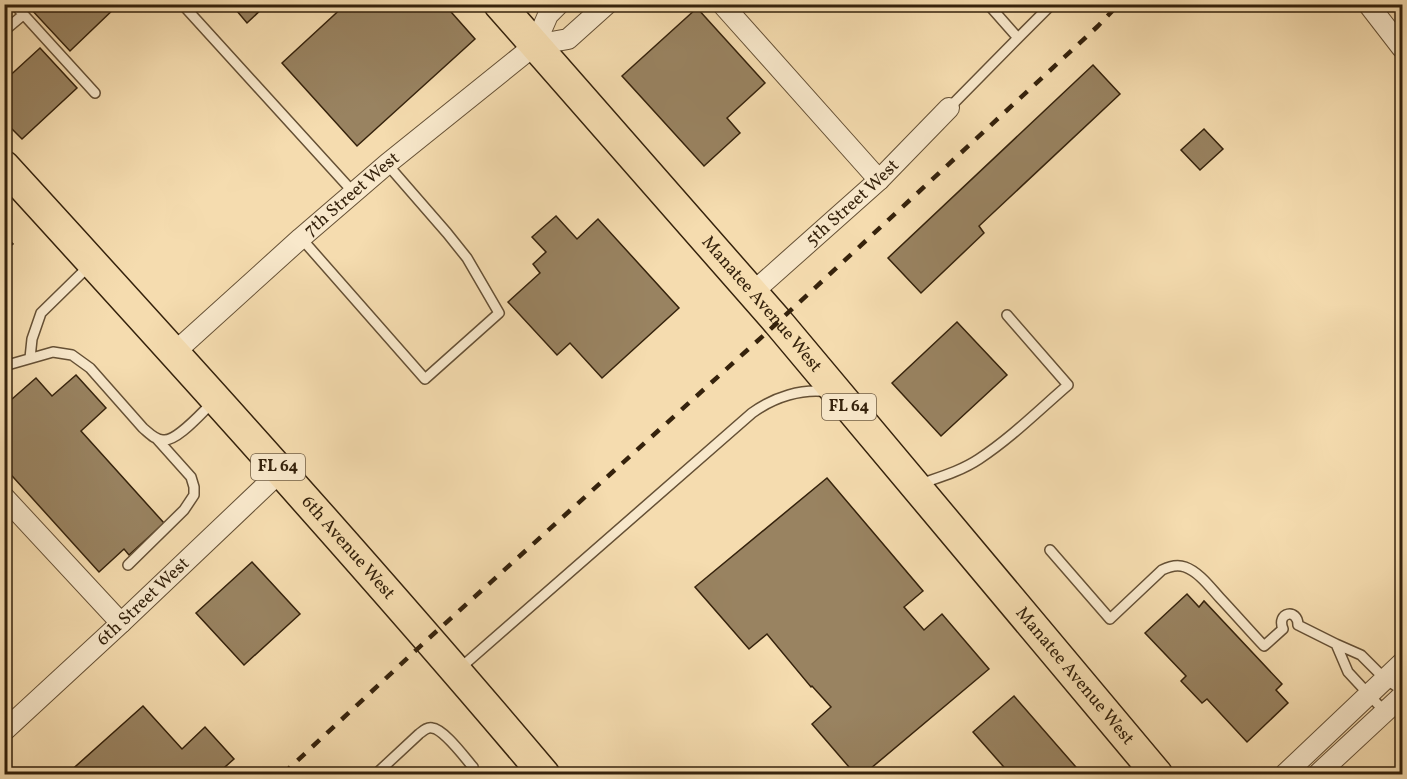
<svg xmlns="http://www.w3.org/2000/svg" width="1407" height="779" font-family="Vollkorn,serif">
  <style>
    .building { fill: #998361; stroke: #35220c; stroke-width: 1.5 }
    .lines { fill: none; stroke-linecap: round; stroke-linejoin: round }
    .lane-casing { stroke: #655035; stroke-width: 12 }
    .street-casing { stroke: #655035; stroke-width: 22 }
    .primary-casing { stroke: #35220c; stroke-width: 33 }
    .lane { stroke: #f8e8cb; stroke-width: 9 }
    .street { stroke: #f8e8cb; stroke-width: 20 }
    .primary { stroke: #f5dcaf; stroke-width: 30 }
    .rail { stroke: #35220c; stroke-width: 4.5; stroke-dasharray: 10 10; stroke-linecap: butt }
    .labels { text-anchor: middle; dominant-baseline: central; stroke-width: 4.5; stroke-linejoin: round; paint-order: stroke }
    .shield { fill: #f8e8cb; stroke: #705d45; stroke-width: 1.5 }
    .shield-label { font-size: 16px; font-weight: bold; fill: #35220c }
    .street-label { font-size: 18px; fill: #35220c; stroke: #f8e8cb }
  </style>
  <rect width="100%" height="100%" fill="#f5dcaf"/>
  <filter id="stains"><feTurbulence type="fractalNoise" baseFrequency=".00333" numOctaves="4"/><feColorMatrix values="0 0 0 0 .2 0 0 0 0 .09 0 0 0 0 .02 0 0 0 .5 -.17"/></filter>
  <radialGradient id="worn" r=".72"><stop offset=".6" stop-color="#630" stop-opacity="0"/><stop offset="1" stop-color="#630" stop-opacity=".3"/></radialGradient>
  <path class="building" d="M 31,4 L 119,4 L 70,51 L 28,6 Z
    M 231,4 L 267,4 L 247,23 Z
    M 346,4 L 444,4 L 475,39 L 357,146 L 282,63 Z
    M 697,8 L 765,83 L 727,118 L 740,133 L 704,166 L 622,76 Z
    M 40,48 L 77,88 L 22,139 L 4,121 L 4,81 Z
    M 1093,65 L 1120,94 L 979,226 L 984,233 L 921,293 L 888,258 Z
    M 1204,129 L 1223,149 L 1200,170 L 1181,150 Z
    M 556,216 L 577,239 L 598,219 L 679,308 L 602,378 L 570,343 L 557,355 L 508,302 L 540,273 L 533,264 L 546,252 L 532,237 Z
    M 4,235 L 13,244 L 4,251 Z
    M 957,322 L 1007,375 L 941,436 L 892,383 Z
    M 76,375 L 106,408 L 81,431 L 164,523 L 129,555 L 124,549 L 99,572 L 4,467 L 4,406 L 36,378 L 52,396 Z
    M 827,478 L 923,591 L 904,607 L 924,630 L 942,614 L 989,669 L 864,774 L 855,774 L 812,724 L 831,707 L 812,686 L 811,687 L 767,634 L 749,649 L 695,587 Z
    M 252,562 L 300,614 L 244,665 L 196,613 Z
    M 1187,594 L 1199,607 L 1204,601 L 1282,684 L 1276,690 L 1288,703 L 1247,742 L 1207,699 L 1202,703 L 1181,681 L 1186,676 L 1145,633 Z
    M 1014,696 L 1082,774 L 1010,774 L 973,732 Z
    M 143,706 L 182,749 L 205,727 L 234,759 L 217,774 L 67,774 Z"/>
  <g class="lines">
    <defs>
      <path id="lane" d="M 14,4 L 95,93
        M 182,4 L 354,193
        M 4,31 L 23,15
        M 1018,38 L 1052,4
        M 949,108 L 1018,38 L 988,4
        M 301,238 L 425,379 L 499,313 L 467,258 L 447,233 L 387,164
        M 30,358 L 32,339 L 41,313 L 89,266
        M 4,366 L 53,352 L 72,355 L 90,368 L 143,428 C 149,433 155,440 163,440 C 177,442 203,411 213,402
        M 920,484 C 940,477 961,471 979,459 C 1011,438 1039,410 1068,385 L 1007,315
        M 1050,550 L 1110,619 L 1162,570 C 1170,566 1177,564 1185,567 C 1199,572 1210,587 1220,598 C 1235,614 1249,630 1264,646 L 1283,629
        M 128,565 L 184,510 L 194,495 L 194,487 L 191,477 L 157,439
        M 1298,625 L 1336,644
        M 1283,629 C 1276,612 1298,608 1298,625
        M 458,670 L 752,413 C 774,397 802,388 829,392
        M 1385,712 L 1348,672 L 1336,644 L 1361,655 L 1385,679 L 1402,690
        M 376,774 L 419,734 C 423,731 427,727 432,728 C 444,729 465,758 473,767 L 466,774
        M 1400,774 L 1401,774"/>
      <g id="street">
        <path d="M 722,4 L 879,180"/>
        <path d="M 1368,4 L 1402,48"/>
        <path d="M 535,45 L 568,39 L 607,4"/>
        <path id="s1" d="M 752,293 L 879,180 L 949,108"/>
        <path id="s2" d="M 175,352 L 301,238 L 387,164 L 535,45 L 548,15 L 559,4"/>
        <path d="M 4,497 L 121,623"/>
        <path id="s3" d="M 4,731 L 121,623 L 281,471"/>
        <path d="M 1285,774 L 1402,663"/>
        <path d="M 1318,774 L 1402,696"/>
      </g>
      <g id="primary">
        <path id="s4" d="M 499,4 L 778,322 L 1157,774"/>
        <path id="s5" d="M 4,166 C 187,366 369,567 544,774"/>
      </g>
    </defs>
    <use href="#lane" class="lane-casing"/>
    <use href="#street" class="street-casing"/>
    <use href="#primary" class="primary-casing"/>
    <use href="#lane" class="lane"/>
    <use href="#street" class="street"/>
    <use href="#primary" class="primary"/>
    <path class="rail" d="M 283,774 L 428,639 L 764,335 L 1098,26 L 1119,4"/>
  </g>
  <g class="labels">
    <g class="shield">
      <rect x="822" y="394" width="54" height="26" rx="4.5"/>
      <rect x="251" y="454" width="54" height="26" rx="4.5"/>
    </g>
    <g class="shield-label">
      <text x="849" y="407">FL 64</text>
      <text x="278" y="467">FL 64</text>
    </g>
    <g class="street-label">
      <text stroke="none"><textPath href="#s2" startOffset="237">7th Street West</textPath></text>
      <text stroke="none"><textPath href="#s1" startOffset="135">5th Street West</textPath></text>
      <text stroke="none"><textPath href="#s4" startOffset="399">Manatee Avenue West</textPath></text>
      <text stroke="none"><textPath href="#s5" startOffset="514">6th Avenue West</textPath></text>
      <text stroke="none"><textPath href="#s3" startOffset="190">6th Street West</textPath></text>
      <text stroke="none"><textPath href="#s4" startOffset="885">Manatee Avenue West</textPath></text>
    </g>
  </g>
  <rect width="1407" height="779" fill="none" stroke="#f5dcaf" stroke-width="24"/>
  <rect x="6" y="6" width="1395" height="767" fill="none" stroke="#35220c" stroke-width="3"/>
  <rect x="12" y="12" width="1383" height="755" fill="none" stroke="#35220c" stroke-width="1.5"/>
  <rect width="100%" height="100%" filter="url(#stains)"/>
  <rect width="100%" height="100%" fill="url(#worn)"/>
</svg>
